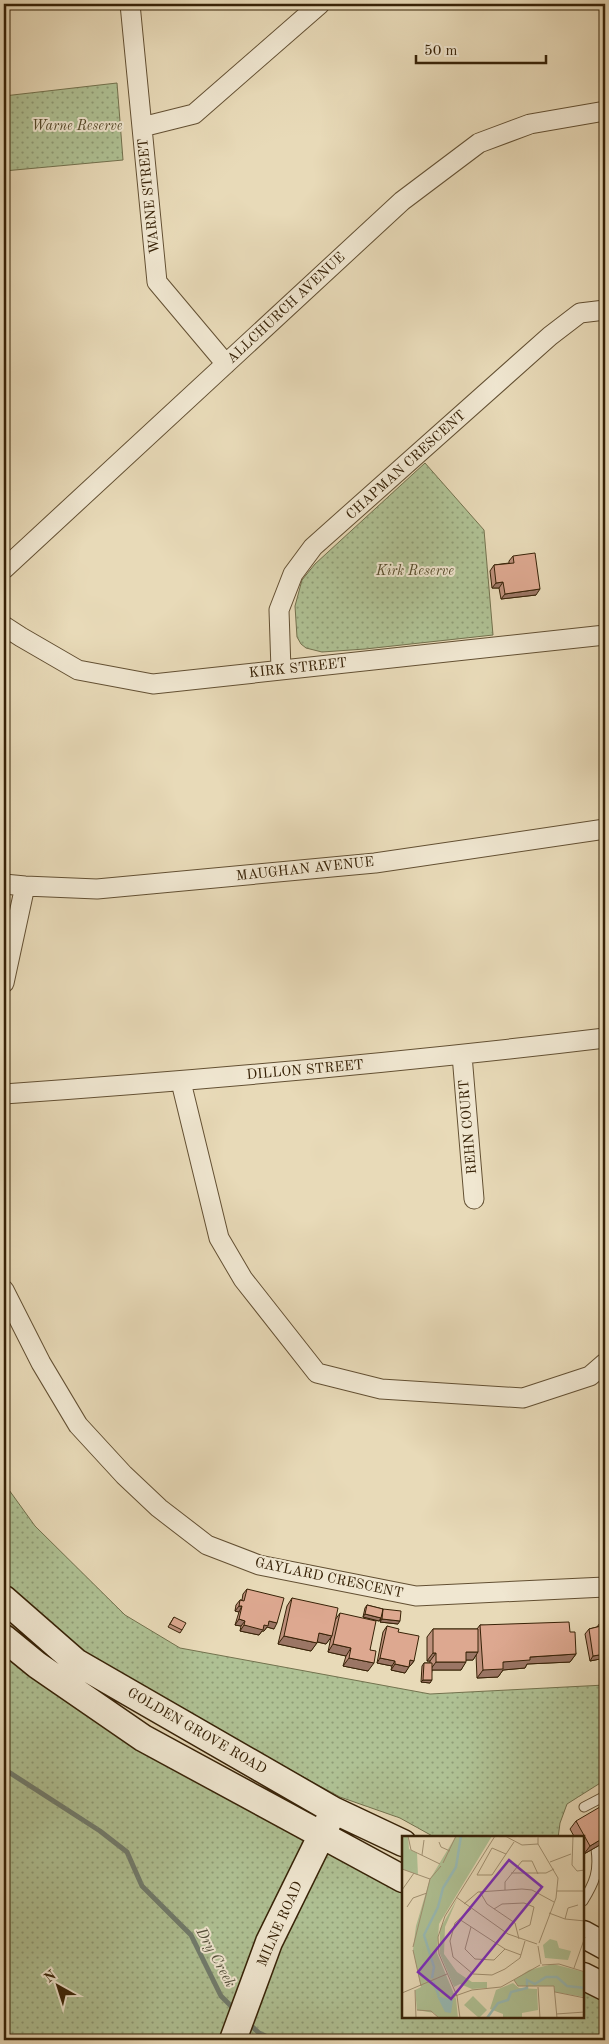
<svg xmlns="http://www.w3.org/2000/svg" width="609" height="2044" font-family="'Old Standard TT',serif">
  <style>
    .park { fill: url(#park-dots); stroke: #73724e }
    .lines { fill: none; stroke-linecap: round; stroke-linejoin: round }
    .stream { stroke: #717d6f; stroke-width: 5 }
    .lane-casing { stroke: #635033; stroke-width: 11 }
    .street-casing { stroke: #635033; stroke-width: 21 }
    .secondary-casing { stroke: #372207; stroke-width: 29 }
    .lane { stroke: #f0e7d1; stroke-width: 9 }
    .street { stroke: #f0e7d1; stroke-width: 19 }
    .secondary { stroke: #f0e7d1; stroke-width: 26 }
    .wall { fill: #be907c; stroke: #372207 }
    .shaded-wall { fill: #9b7665; stroke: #372207 }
    .building { fill: #dda890; stroke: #372207 }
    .labels { text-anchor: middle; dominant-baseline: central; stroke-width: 4; stroke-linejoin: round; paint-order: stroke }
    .park-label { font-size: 14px; font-style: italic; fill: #554a2a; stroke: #f0e7d1 }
    .street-label { font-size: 14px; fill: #372207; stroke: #f0e7d1 }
    .water-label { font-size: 15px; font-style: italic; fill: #54503b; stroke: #f0e7d1 }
    .inset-river { fill: none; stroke: #98bab4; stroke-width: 2.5 }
    .inset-road { fill: none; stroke: #a19071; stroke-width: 1 }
    .view { fill: #7b2cbf; fill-opacity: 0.15; stroke: #7b2cbf; stroke-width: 2.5 }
    .inset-edge { fill: none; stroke: #372207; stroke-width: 2.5 }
  </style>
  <defs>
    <pattern id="park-dots" width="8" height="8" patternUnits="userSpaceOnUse" patternTransform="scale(1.25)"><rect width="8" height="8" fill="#afc194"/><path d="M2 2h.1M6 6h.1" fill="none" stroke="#8f9c77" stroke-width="1.8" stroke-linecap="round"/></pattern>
  </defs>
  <rect width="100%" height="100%" fill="#e8dab8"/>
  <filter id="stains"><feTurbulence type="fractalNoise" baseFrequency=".004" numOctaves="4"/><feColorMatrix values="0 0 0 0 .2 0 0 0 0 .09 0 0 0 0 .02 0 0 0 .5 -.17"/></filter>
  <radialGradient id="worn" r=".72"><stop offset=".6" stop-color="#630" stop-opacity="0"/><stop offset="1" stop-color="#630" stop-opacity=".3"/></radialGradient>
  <path class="park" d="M 117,83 L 123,160 L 4,171 L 4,96 Z
    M 425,463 L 484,530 L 493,635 L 365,649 L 322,652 L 306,648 L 301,644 L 297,637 L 295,606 L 302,580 L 315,564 Z
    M 4,1483 L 35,1526 L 125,1615 L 180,1648 L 430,1694 L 605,1685 L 605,1780 L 567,1804 L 560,1823 L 558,1838 L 436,1838 L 400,1818 L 340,1797 L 80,1655 L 4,1587 Z
    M 4,1635 L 37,1665 L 403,1879 L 403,2018 L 583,2018 L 583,1976 L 605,1987 L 605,2040 L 4,2040 Z"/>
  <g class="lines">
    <path class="stream" d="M 4,1769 L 100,1831 L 127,1852 L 142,1886 L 191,1935 L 221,1996 L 236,2011
      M 247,2022 L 259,2033 L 274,2040"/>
    <defs>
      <path id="lane" d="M 584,1807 L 605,1796
        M 583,1901 C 595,1882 599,1871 596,1849"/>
      <path id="street" d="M 130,4 L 157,282 L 226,364
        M 142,127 L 194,114 L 320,4
        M 4,569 L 402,201 L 479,143 L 530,124 L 605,111
        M 4,626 L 21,637 L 78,670 L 153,684 L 605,635
        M 281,670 L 279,610 L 293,574 L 313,547 L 550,336 L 580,313 L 605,310
        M 4,884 L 25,886 L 97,889 L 375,863 L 605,829
        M 4,983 L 25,886
        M 462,1055 L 474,1199
        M 181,1082 L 219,1238 L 243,1279 L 317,1373 L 381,1389 L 523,1398 L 590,1376 L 605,1363
        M 4,1094 C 205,1080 405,1062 605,1038
        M 4,1290 L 41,1363 L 78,1425 L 124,1475 L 159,1508 L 207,1545 L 259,1565 L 416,1596 L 605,1587"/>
      <path id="secondary" d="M 4,1599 L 76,1662 L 333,1810 L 403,1843
        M 4,1638 L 37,1665 L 143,1738 L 403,1879
        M 583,1934 L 605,1946
        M 583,1976 L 605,1987
        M 233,2040 L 269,1942 L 329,1820"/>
    </defs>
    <use href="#lane" class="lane-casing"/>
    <use href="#street" class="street-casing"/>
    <use href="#secondary" class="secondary-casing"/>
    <use href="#lane" class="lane"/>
    <use href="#street" class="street"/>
    <use href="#secondary" class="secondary"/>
  </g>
  <path class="wall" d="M 513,556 L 536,595 L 501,599 L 499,588 L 492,588 L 490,571 L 494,565 L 509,563 L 509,561 Z
    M 247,1589 L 274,1629 L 267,1627 L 264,1631 L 262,1631 L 259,1635 L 240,1631 L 241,1626 L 235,1625 L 239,1612 L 235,1611 L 236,1605 L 240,1600 L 242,1600 L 243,1594 Z
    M 292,1598 L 335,1620 L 340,1613 L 370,1650 L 368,1671 L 343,1666 L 346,1656 L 328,1652 L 331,1637 L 326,1644 L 317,1642 L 311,1651 L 278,1644 L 287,1606 Z
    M 367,1605 L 383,1609 L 398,1624 L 380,1622 L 381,1618 L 379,1621 L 363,1617 L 365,1608 Z
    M 174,1617 L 182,1630 L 180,1633 L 168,1627 Z
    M 600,1623 L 605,1658 L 590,1661 L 585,1634 L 589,1629 L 597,1627 Z
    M 480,1625 L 570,1632 L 576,1654 L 570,1662 L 527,1664 L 525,1668 L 503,1670 L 498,1677 L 477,1678 L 476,1655 L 473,1660 L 466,1660 L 461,1670 L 432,1670 L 430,1683 L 421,1682 L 422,1666 L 424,1663 L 430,1663 L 430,1661 L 427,1661 L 427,1637 L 433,1629 L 477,1629 Z
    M 387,1626 L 398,1632 L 414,1661 L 410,1666 L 409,1666 L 405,1673 L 391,1670 L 392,1666 L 377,1663 L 383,1632 Z
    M 576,1821 L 605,1842 L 584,1854 L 583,1851 L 583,1838 L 575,1838 L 570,1829 Z"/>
  <path class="shaded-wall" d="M 503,582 L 499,588 L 492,588 L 496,583 Z
    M 540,589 L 536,595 L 501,599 L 505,594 Z
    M 239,1606 L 242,1606 L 239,1612 L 235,1611 Z
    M 365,1614 L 381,1618 L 379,1621 L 363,1617 Z
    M 239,1619 L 245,1621 L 241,1626 L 235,1625 Z
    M 382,1619 L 400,1621 L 398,1624 L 380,1622 Z
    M 269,1621 L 277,1623 L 274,1629 L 267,1627 L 264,1631 L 262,1631 L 259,1635 L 240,1631 L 244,1625 L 264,1625 Z
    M 319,1633 L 332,1636 L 326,1644 L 314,1641 Z
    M 284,1636 L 317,1643 L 311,1651 L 278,1644 Z
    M 333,1644 L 351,1648 L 346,1656 L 328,1652 Z
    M 466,1652 L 478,1652 L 473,1660 L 461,1660 Z
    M 433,1653 L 436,1653 L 430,1661 L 427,1661 Z
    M 576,1654 L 570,1662 L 527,1664 L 525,1668 L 503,1670 L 498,1677 L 477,1678 L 483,1670 L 503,1662 L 530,1657 Z
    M 605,1654 L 605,1658 L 590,1661 L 593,1656 Z
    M 349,1658 L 374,1663 L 368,1671 L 343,1666 Z
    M 380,1658 L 395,1661 L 392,1666 L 377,1663 Z
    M 410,1660 L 414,1661 L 410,1666 L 406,1665 Z
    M 436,1662 L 466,1662 L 461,1670 L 430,1670 Z
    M 395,1664 L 409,1667 L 405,1673 L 391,1670 Z
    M 423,1680 L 432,1680 L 430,1683 L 421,1682 Z
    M 605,1837 L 605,1842 L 584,1854 L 590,1846 Z"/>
  <path class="building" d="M 535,553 L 540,589 L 505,594 L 503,582 L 496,583 L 494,565 L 514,563 L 513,556 Z
    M 247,1589 L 284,1598 L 277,1623 L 269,1621 L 268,1626 L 264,1625 L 263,1630 L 244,1625 L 245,1621 L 239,1619 L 242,1606 L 239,1606 L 240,1600 L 244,1601 Z
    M 292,1598 L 338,1608 L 332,1636 L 319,1633 L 317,1643 L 284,1636 Z
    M 367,1605 L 383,1609 L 381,1618 L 365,1614 Z
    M 383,1609 L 401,1611 L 400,1621 L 382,1619 Z
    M 340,1613 L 376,1621 L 370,1650 L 376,1651 L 374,1663 L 349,1658 L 351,1648 L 333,1644 Z
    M 174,1617 L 186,1623 L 182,1630 L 170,1624 Z
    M 569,1622 L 570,1632 L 575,1632 L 576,1654 L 530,1657 L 530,1660 L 503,1662 L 503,1669 L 483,1670 L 480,1625 Z
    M 605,1622 L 605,1654 L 593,1656 L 589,1629 L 601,1626 L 600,1623 Z
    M 387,1626 L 399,1629 L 398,1632 L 419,1636 L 414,1661 L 410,1660 L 409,1667 L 395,1664 L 395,1661 L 380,1658 Z
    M 433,1629 L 478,1629 L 478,1652 L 466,1652 L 466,1662 L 436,1662 L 436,1653 L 433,1653 Z
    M 424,1663 L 432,1663 L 432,1680 L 423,1680 Z
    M 605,1804 L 605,1837 L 590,1846 L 576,1821 Z"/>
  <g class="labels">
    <g class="park-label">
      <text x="77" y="126">Warne Reserve</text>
      <text x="415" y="571">Kirk Reserve</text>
    </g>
    <g class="street-label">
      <text transform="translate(149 196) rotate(-96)">WARNE STREET</text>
      <text transform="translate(286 308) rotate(-43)">ALLCHURCH AVENUE</text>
      <text transform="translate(406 465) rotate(-42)">CHAPMAN CRESCENT</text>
      <text transform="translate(298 668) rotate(-6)">KIRK STREET</text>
      <text transform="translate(305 869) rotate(-6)">MAUGHAN AVENUE</text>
      <text transform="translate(305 1070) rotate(-5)">DILLON STREET</text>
      <text transform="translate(468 1127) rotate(-95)">REHN COURT</text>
      <text transform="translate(329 1578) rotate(12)">GAYLARD CRESCENT</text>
      <text transform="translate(197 1731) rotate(30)">GOLDEN GROVE ROAD</text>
      <text transform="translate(280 1924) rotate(-66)">MILNE ROAD</text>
    </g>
    <g class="water-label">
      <text transform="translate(215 1958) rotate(61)">Dry Creek</text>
    </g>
  </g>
  <g transform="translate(402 1836)">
    <rect width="182" height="182" fill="#e8dab8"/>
    <path d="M 148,103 L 155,105 L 157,112 L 169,115 L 166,124 L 143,122 L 141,109 ZM 71,160 L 85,174 L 77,182 L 62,169 Z" fill="#afc194"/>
    <path d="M 0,0 L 6,0 L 7,13 L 15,17 L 16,39 L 0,33 ZM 54,0 L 90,0 L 37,88 L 35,117 L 54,163 L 56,182 L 37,182 L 32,177 L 15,174 L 13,154 L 19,151 L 11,114 L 14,90 L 28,43 ZM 55,63 L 43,91 L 42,118 L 55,136 L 70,146 L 85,146 L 85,152 L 70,153 L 58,148 L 52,151 L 38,118 L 38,93 ZM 151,128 L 182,136 L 182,161 L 153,156 L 152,150 L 116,150 L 112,144 L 127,134 ZM 111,147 L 117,152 L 135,153 L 136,174 L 120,177 L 120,182 L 101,182 L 101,178 L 88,173 L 94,154 Z" fill="#afc194"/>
    <path d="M 35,160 L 51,164 L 49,177 L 43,176 Z" fill="#98bab4"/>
    <path class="inset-river" d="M 30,142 L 32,131 L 22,99 L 36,71 L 41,52 L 54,31 L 59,0M 31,146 L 37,160M 85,182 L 96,167 L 106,164 L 109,156 L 125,152 L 125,144 L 133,148 L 144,141 L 155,141 L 165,150 L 183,152"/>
    <path class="inset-road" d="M 6,0 L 9,14 L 38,28M 103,0 L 120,9 L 136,8M 136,0 L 136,8 L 156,42 L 154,62 L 137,107M 171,0 L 170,29 L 175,35 L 183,34M 37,6 L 39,11 L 48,15M 104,18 L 90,12 L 75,39 L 90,39 L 112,6M 20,19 L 22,4M 148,26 L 169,18M 41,27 L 54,0M 0,33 L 28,43M 109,37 L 144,37 L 152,33M 0,54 L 12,37M 103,54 L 103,46 L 120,25 L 130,25 L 136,38M 155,55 L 183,55M 78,56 L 85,68 L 113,87 L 117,103M 54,61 L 106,98 L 135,108M 62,68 L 76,56 L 120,53 L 130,54 L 152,66M 5,71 L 11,62 L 25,57M 69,73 L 53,87 L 48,105 L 51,121 L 71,138 L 90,139 L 103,133 L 118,122 L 123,105M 92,73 L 100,68 L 122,67 L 132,71 L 128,89 L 117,94M 147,77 L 163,83 L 183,85M 57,83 L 103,113 L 119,119M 163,83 L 166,72 L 176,69M 69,91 L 63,113 L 73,123 L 92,124 L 103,113M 136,110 L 139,128M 11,111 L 28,43 L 39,30M 11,114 L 19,150M 140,129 L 157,128 L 183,136M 172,132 L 183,101M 112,144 L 116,150 L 152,150 L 155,182M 136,151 L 138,182M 13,154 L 14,182M 153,156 L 183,162M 0,157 L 45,138M 53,160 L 70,154 L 99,151 L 138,129M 15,174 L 29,175 L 37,182M 154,178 L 183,176M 58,182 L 55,160 L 37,118 L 36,101 L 43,80 L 93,0"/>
    <path class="view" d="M 107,24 L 140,51 L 49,163 L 16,136 Z"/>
    <rect width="182" height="182" class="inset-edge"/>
  </g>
  <rect width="609" height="2044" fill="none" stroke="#e8dab8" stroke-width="20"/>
  <rect x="5" y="5" width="599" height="2034" fill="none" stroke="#372207" stroke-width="2.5"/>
  <rect x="10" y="10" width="589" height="2024" fill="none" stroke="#372207"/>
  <g transform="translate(58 1986) rotate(321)" stroke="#f0e7d1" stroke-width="4" paint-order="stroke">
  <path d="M0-4L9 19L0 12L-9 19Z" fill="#372207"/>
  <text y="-8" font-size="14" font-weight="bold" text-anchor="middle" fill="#372207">N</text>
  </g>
  <path d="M416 55v8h130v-8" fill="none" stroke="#372207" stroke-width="2.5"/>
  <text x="424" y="55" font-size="15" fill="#372207" stroke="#f0e7d1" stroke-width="4" paint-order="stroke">50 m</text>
  <rect width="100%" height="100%" filter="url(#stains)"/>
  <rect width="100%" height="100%" fill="url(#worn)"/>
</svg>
